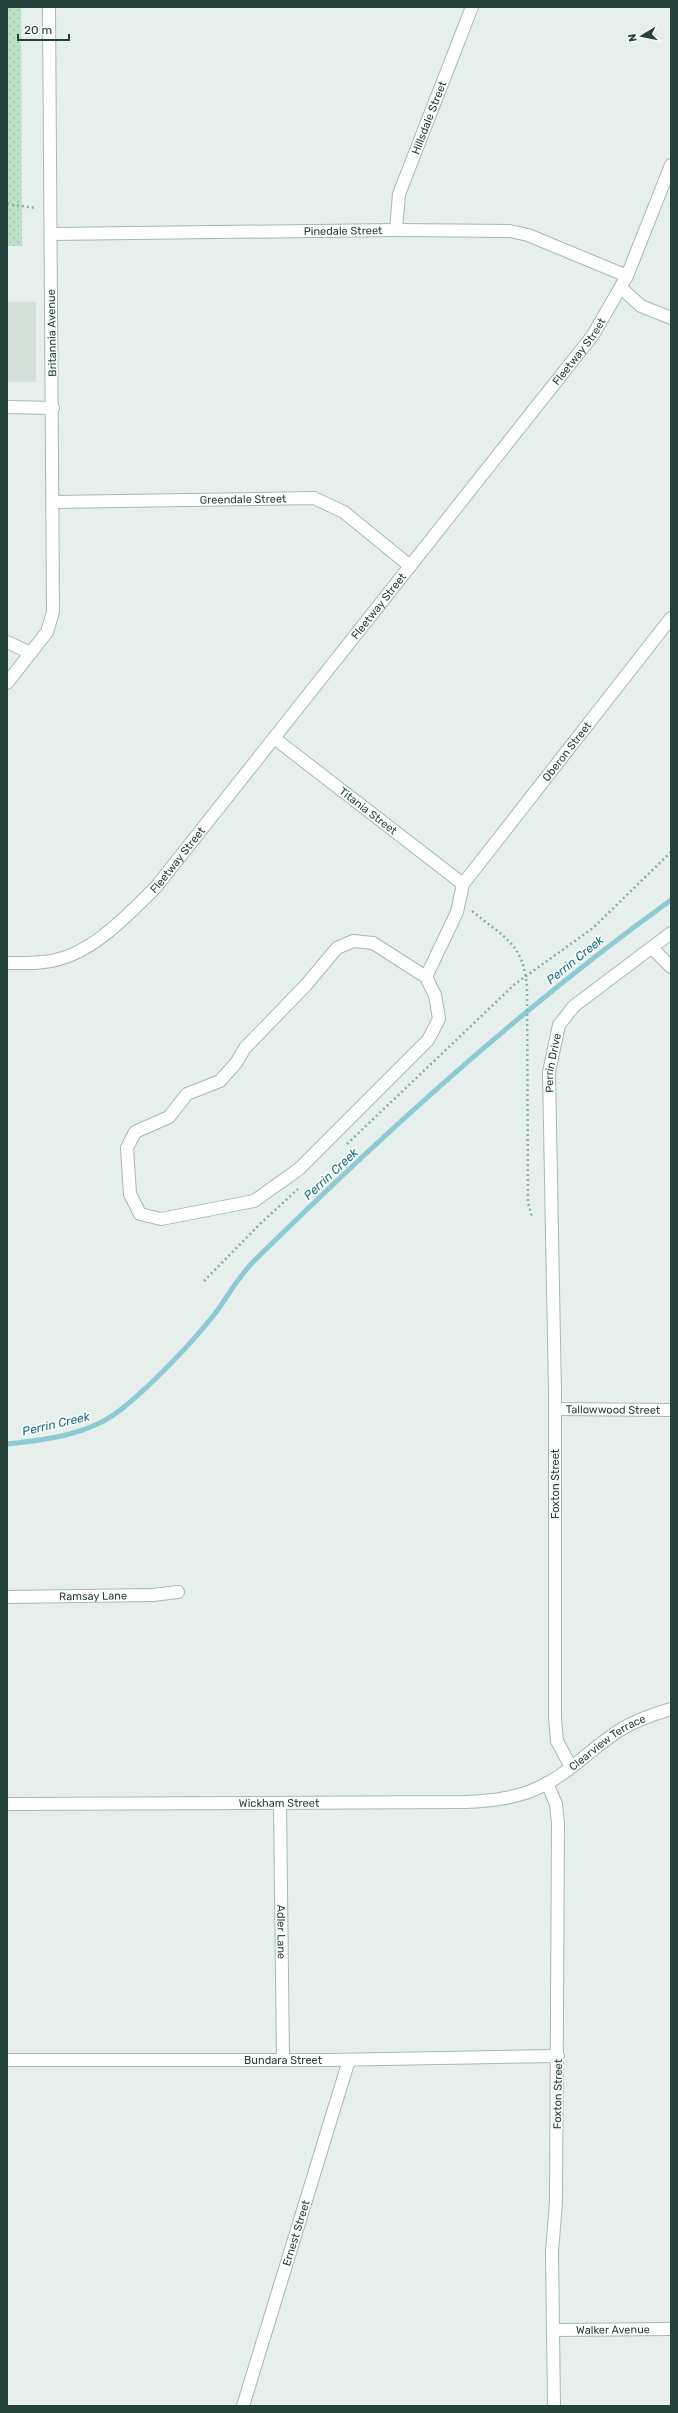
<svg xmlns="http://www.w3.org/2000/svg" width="678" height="2413" font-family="Rubik,sans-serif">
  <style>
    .built { fill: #d4dfda }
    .park { fill: url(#park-dots) }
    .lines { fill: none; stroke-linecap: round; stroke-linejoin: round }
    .stream { stroke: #8ec9d4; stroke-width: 5 }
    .minor-casing { stroke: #a8b8b2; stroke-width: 14 }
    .path { stroke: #86b3a5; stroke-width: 2.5; stroke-dasharray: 2 3; stroke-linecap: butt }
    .minor { stroke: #fff; stroke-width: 12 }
    .labels { text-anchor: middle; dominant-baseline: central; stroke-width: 3.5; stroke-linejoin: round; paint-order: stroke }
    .street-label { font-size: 11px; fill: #24423a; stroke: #f7fbf9 }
    .water-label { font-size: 12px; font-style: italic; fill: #1c6f80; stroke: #f7fbf9 }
  </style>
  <defs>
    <pattern id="park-dots" width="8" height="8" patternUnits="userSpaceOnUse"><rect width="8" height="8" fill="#bfe0c8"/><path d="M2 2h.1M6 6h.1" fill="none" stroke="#a4c1ad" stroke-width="1.8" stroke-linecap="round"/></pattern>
  </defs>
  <rect width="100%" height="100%" fill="#e6efeb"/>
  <path class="built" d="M 7,302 L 36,302 L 36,382 L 7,382 Z"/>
  <path class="park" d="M 7,7 L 21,7 L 22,246 L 7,246 Z"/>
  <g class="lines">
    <path class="stream" d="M 7,1444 C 45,1440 88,1435 119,1411 C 150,1387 194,1341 217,1311 C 229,1294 239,1276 254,1261 C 385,1132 521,1008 671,900"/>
    <defs>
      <g id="minor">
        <path id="s1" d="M 396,230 L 399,194 L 472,7"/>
        <path id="s2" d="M 51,234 L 396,230 L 510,231 L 528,235 L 627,276"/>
        <path d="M 621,288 L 641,306 L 671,318"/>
        <path d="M 7,407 L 53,408"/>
        <path id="s3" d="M 53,502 L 314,498 L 344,512 L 410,566"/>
        <path d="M 7,642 L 31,653"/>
        <path d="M 7,683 L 47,632 L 53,612 L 49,7"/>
        <path id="s4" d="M 274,738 L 463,884"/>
        <path d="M 353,941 L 373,943 L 426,977 L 435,995 L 439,1019 L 428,1040 L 299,1169 L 254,1201 L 161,1219 L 140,1214 L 130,1194 L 127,1148 L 135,1132 L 169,1117 L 187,1094 L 220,1081 L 236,1063 L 245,1048 L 306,985 L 337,948 Z"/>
        <path d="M 653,949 L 671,967"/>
        <path id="s5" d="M 7,963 C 24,963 43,964 59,959 C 95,950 130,913 156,887 L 593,335 L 627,276 L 671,165"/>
        <path id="s6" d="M 426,977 L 457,912 L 463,884 L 671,618"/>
        <path id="s7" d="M 555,1409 L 671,1410"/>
        <path id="s8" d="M 7,1597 L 153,1595 L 178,1592"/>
        <path id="s9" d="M 571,1767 L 557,1741 L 555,1717 L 555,1394 L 549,1072 L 559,1025 L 574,1006 L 671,933"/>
        <path d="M 547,1783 L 556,1804 L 558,1823 L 556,2202 L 552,2252 L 554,2406"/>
        <path id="s10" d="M 280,1803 L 283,2060"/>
        <path id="s11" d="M 7,1804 L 464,1802 C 493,1801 520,1798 546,1784 C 573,1770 594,1746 620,1730 C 636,1720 654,1714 671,1709"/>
        <path id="s12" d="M 7,2060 L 328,2060 L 558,2056"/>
        <path id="s13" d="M 555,2330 L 671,2329"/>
        <path id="s14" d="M 243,2406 L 349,2060"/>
      </g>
    </defs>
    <use href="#minor" class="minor-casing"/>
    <path class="path" d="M 7,204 L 36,208
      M 472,911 C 503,937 524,943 527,988 L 528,1202 L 532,1217
      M 347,1144 L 515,984 L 593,928 L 671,852
      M 204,1281 L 261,1223 L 298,1189"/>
    <use href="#minor" class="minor"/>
  </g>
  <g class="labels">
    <g class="street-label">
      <text stroke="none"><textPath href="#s1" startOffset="118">Hillsdale Street</textPath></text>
      <text stroke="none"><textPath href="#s2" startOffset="292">Pinedale Street</textPath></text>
      <text transform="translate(52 333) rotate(-91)">Britannia Avenue</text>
      <text stroke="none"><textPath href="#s5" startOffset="857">Fleetway Street</textPath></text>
      <text stroke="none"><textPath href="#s3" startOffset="190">Greendale Street</textPath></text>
      <text stroke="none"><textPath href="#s5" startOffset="533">Fleetway Street</textPath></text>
      <text stroke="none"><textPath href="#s6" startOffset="269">Oberon Street</textPath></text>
      <text stroke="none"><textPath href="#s4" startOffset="119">Titania Street</textPath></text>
      <text stroke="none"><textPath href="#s5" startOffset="209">Fleetway Street</textPath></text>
      <text stroke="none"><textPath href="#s9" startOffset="708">Perrin Drive</textPath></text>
      <text stroke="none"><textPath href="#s7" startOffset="58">Tallowwood Street</textPath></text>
      <text transform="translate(555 1484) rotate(-90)">Foxton Street</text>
      <text stroke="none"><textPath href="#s8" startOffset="86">Ramsay Lane</textPath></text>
      <text stroke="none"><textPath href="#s11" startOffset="616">Clearview Terrace</textPath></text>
      <text stroke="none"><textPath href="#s11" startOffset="272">Wickham Street</textPath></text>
      <text stroke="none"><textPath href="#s10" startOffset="129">Adler Lane</textPath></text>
      <text stroke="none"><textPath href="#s12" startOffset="276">Bundara Street</textPath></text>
      <text transform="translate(558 2094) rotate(-89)">Foxton Street</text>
      <text stroke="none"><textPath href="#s14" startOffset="181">Ernest Street</textPath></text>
      <text stroke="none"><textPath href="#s13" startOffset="58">Walker Avenue</textPath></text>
    </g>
    <g class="water-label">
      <text transform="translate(575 960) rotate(-39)">Perrin Creek</text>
      <text transform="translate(331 1174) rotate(-43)">Perrin Creek</text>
      <text transform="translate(56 1424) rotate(-13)">Perrin Creek</text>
    </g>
  </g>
  <rect width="678" height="2413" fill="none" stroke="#24423a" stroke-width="16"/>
  <g transform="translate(642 36) rotate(260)" stroke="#f7fbf9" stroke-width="3" paint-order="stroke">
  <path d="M0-3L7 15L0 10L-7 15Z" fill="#24423a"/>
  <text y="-6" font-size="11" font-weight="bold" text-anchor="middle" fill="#24423a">N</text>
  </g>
  <path d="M18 34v6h51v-6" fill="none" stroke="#24423a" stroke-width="2"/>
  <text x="24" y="34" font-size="12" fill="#24423a" stroke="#f7fbf9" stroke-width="3" paint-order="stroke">20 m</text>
</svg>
